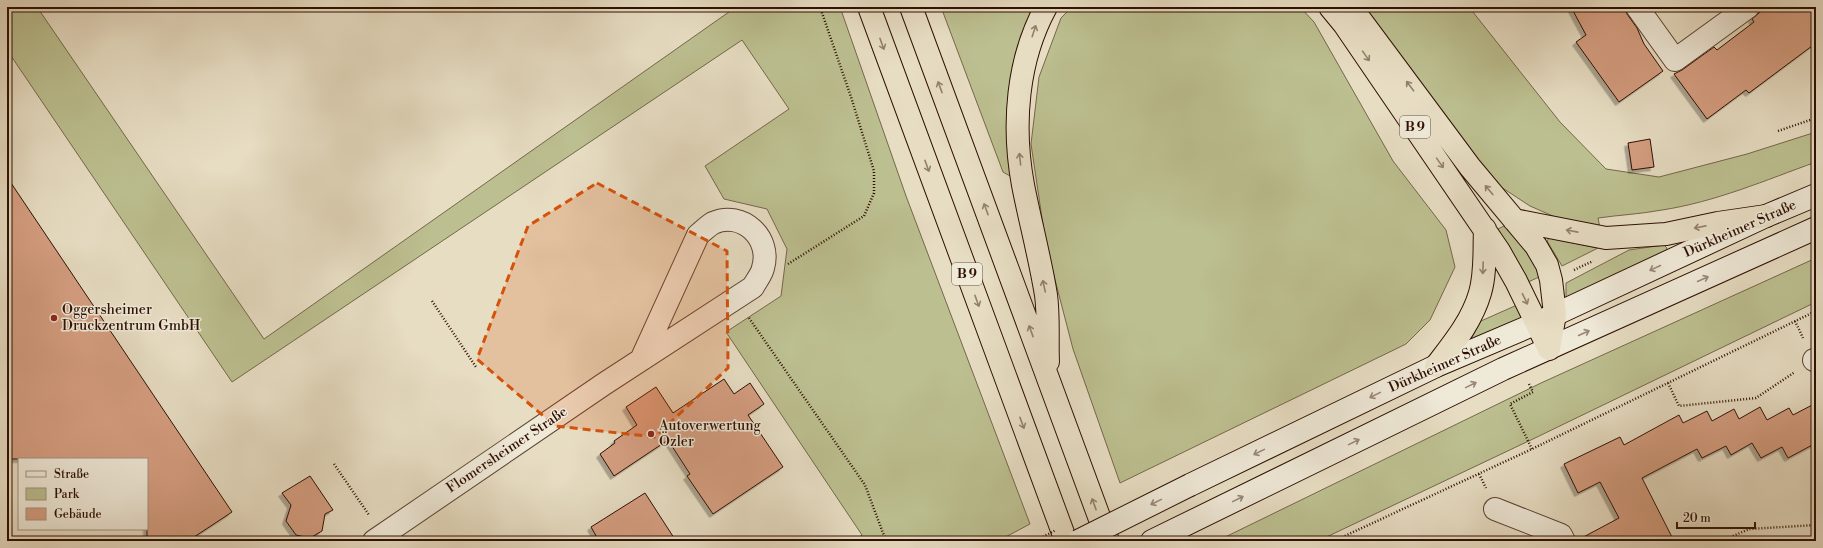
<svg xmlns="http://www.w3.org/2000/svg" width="1823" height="548" font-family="'Libre Bodoni',serif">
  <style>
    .green { fill: #bcbf90; stroke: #756749 }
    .building { fill: #d59e81; stroke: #2e0f02; filter: url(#shadow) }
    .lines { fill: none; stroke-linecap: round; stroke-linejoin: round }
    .street-casing { stroke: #5c4232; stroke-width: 24 }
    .secondary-casing { stroke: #2e0f02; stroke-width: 24 }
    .highway-casing { stroke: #2e0f02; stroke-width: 24 }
    .path { stroke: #2e0f02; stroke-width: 2.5; stroke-dasharray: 1 2; stroke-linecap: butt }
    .street { stroke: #efe9d8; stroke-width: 22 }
    .secondary { stroke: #efe9d8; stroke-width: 22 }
    .highway { stroke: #e7ddc3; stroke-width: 22 }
    .secondary-bridge-casing { stroke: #2e0f02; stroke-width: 24; stroke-linecap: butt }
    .path-bridge { stroke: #2e0f02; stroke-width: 2.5; stroke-dasharray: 1 2; stroke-linecap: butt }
    .secondary-bridge { stroke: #efe9d8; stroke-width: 22 }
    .oneway { stroke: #94806c }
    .oneway2 { stroke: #988778 }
    .marked { fill: #d5520b; fill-opacity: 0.2; stroke: #d5520b; stroke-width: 3; stroke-dasharray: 8 5; stroke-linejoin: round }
    .poi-dot { fill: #8f2418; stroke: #efe9d8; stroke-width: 1.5 }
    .labels { text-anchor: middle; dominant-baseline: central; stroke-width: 3; stroke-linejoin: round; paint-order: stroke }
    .shield { fill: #efe9d8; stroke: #685042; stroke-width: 1 }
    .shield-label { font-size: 13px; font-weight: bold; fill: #2e0f02 }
    .street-label { font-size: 14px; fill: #2e0f02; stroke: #efe9d8 }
    .poi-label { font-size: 14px; fill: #2e0f02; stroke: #efe9d8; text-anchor: start }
  </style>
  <defs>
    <filter id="shadow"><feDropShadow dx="-3.5" dy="3.5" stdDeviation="0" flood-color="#0004"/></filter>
  </defs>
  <rect width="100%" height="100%" fill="#e7ddc3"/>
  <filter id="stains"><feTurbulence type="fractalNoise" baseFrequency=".005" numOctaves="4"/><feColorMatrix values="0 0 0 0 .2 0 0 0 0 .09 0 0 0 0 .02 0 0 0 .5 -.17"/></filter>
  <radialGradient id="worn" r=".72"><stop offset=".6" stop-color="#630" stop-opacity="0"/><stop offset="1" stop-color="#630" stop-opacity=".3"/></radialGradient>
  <path class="green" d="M 7,7 L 37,7 L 264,339 L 736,7 L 840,7 L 906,196 L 1030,524 L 998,541 L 854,541 L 862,535 L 726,332 L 781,296 L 787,249 L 767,209 L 724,199 L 705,166 L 789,109 L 742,40 L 232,382 L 7,50 Z
    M 941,7 L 1046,7 L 1036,24 L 1022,183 L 1003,172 Z
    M 1072,7 L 1300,7 L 1314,22 L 1393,161 L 1446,230 L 1455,267 L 1430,320 L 1406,344 L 1120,483 L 1073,349 L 1046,245 L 1031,144 L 1039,77 L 1061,18 Z
    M 1359,7 L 1469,7 L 1560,122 L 1606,169 L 1659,177 L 1747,154 L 1816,132 L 1816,162 C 1766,180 1715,202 1662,210 C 1641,214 1619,215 1598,218 L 1600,228 L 1555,217 L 1530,206 L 1501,187 L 1474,161 Z
    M 1504,226 C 1517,241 1535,257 1539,277 L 1526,283 L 1498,229 Z
    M 1549,238 L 1598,248 L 1562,266 L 1547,241 Z
    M 1664,245 L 1667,248 L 1665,252 L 1569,297 L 1566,297 L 1566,283 L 1629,250 Z
    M 1816,258 L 1816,302 L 1535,438 L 1318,541 L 1217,541 L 1541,383 Z
    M 1517,305 L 1521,314 L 1521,319 L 1473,342 L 1471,339 L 1481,321 Z"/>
  <path class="building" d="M 1571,7 L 1625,7 L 1627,14 L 1637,28 L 1644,44 L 1663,71 L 1619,102 L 1576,42 L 1586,35 Z
    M 1766,7 L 1816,7 L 1816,43 L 1749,93 L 1746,90 L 1707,119 L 1674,74 L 1682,70 L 1714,47 L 1717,50 L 1754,22 L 1752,19 Z
    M 1650,139 L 1654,167 L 1632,170 L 1628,143 Z
    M 7,177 L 232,512 L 188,541 L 147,541 L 147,459 L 7,459 Z
    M 724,379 L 734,394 L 750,383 L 764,404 L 748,415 L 783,467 L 713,514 L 687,476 L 690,474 L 668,440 L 614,476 L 600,454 L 615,443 L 614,441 L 637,425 L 626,407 L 656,387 L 673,413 Z
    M 1816,403 L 1816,443 L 1788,458 L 1782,447 L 1761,458 L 1752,443 L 1731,455 L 1726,446 L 1702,458 L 1697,449 L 1642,478 L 1674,541 L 1576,541 L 1619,518 L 1600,482 L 1578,493 L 1564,464 L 1620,437 L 1624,445 L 1679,415 L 1683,423 L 1707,411 L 1712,421 L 1734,409 L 1739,419 L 1760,407 L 1767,420 L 1789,408 L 1793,415 Z
    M 310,476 L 333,510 L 325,514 L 322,531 L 310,538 L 296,535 L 286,521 L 291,505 L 282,493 Z
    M 645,493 L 676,541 L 599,541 L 591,527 Z"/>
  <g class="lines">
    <defs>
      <path id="street" d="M 1637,7 L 1675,60 L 1748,7
        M 1814,360 L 1816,361
        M 1495,509 L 1561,535 L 1564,541
        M 374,541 L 604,384 L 753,287 C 756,281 762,274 763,268 C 772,238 742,210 713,223 C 708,226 703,231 698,235 L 641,360"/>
      <path id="secondary" d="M 1190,485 L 1436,366 L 1537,323 L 1766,216 L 1816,195
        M 1152,541 L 1503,369 L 1816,228"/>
      <path id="highway" d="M 869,7 L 1066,541
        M 911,7 L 1108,541
        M 1046,7 C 1017,60 1012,125 1023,185 C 1030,221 1040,258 1046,295 C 1049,317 1047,340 1048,362
        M 1330,7 L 1344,24 L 1499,251 L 1516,281 L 1549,349
        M 1351,7 L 1470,167 L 1536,246 L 1547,265 L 1551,280 L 1555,314 L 1549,349
        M 1514,220 L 1606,238 L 1666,234 L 1718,223 L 1766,216
        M 1436,366 C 1453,344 1472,321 1480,293 C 1486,273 1484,250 1485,229"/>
    </defs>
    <use href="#street" class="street-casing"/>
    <use href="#secondary" class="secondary-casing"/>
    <use href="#highway" class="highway-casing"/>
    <path class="path" d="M 1778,131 L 1816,118
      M 788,264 L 864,216 L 874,193 L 874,171 L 851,97 L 820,7
      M 1574,270 L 1593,261
      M 432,301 L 476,367
      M 749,318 L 865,485 L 883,533 L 887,541
      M 1795,321 L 1803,338
      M 1668,383 L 1679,406 L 1756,398 L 1795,372
      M 1529,384 L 1533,392 L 1510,404 L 1532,449
      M 334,464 L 369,515
      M 1479,474 L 1486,488
      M 1334,541 L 1532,449 L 1816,311
      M 1722,541 L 1749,529 L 1816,525"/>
    <use href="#street" class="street"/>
    <use href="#secondary" class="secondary"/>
    <use href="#highway" class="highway"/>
    <defs>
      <path id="secondary-bridge" d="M 1078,541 L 1190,485"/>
    </defs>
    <use href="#secondary-bridge" class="secondary-bridge-casing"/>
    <path class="path-bridge" d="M 1035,541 L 1056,530"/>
    <use href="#secondary-bridge" class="secondary-bridge"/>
  </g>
  <defs><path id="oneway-shaft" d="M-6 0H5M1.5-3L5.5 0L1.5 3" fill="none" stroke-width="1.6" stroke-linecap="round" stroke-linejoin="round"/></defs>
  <g class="oneway">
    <use href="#oneway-shaft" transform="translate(1034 31) rotate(-72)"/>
    <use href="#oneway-shaft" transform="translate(882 44) rotate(70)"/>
    <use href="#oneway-shaft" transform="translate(1366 56) rotate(55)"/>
    <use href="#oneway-shaft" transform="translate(1410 86) rotate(-127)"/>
    <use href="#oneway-shaft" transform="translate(940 87) rotate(-110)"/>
    <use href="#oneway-shaft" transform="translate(1020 159) rotate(-96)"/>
    <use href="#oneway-shaft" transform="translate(1440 163) rotate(55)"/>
    <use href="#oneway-shaft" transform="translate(927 166) rotate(70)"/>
    <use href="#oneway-shaft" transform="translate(1489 190) rotate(-130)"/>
    <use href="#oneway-shaft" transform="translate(986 209) rotate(-110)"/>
    <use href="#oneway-shaft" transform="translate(1700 227) rotate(169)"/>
    <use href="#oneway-shaft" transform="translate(1572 231) rotate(-169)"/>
    <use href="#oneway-shaft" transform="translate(1483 268) rotate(92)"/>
    <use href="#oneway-shaft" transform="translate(1044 286) rotate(-102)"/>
    <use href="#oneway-shaft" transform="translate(1525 299) rotate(64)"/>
    <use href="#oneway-shaft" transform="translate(977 301) rotate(70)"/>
    <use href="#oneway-shaft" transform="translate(1031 331) rotate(-110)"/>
    <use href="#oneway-shaft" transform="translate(1022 423) rotate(70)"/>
    <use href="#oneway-shaft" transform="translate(1094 504) rotate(-110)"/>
  </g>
  <g class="oneway2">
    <use href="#oneway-shaft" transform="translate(1655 268) rotate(155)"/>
    <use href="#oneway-shaft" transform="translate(1703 279) rotate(-24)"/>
    <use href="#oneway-shaft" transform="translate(1584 333) rotate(-24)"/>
    <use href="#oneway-shaft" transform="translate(1471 385) rotate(-26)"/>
    <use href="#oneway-shaft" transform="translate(1375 395) rotate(154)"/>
    <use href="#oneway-shaft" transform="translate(1354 442) rotate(-26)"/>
    <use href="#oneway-shaft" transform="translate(1259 452) rotate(154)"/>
    <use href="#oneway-shaft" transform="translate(1238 499) rotate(-26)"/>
    <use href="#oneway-shaft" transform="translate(1156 502) rotate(154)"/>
  </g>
  <path class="marked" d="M 597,183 L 727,251 L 728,368 L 655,437 L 555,426 L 477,359 L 528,226 Z"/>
  <g class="poi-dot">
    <circle cx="54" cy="318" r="4"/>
    <circle cx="651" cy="434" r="4"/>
  </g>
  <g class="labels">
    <g class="shield">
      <rect x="1400" y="116" width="30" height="22" rx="3"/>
      <rect x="952" y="263" width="30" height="22" rx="3"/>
    </g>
    <g class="shield-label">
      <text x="1415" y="127">B 9</text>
      <text x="967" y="274">B 9</text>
    </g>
    <g class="street-label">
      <text transform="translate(1740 229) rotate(-24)">Dürkheimer Straße</text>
      <text transform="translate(1445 364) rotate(-24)">Dürkheimer Straße</text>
      <text transform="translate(507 450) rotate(-34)">Flomersheimer Straße</text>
    </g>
    <g class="poi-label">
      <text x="62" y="310">Oggersheimer<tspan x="62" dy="16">Druckzentrum GmbH</tspan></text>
      <text x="659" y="426">Autoverwertung<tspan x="659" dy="16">Özler</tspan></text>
    </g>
  </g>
  <rect width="1823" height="548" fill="none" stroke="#e7ddc3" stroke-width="24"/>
  <rect x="8" y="8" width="1807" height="532" fill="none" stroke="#2e0f02" stroke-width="2"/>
  <rect x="12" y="12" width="1799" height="524" fill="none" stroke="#2e0f02"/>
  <rect x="18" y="458" width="130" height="72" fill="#efe9d8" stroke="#a29282"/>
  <rect x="26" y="471" width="20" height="6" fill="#efe9d8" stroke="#a29282"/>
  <text x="54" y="478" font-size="12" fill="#2e0f02">Straße</text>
  <rect x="26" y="488" width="20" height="12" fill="#bcbf90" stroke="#a29282"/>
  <text x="54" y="498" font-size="12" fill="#2e0f02">Park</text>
  <rect x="26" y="508" width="20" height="12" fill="#d59e81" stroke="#a29282"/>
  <text x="54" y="518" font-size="12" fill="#2e0f02">Gebäude</text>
  <path d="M1677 522v6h78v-6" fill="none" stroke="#2e0f02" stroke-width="2"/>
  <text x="1683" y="522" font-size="12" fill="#2e0f02" stroke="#efe9d8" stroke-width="3" paint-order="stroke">20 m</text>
  <rect width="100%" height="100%" filter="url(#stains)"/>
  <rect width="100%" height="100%" fill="url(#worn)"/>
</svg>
